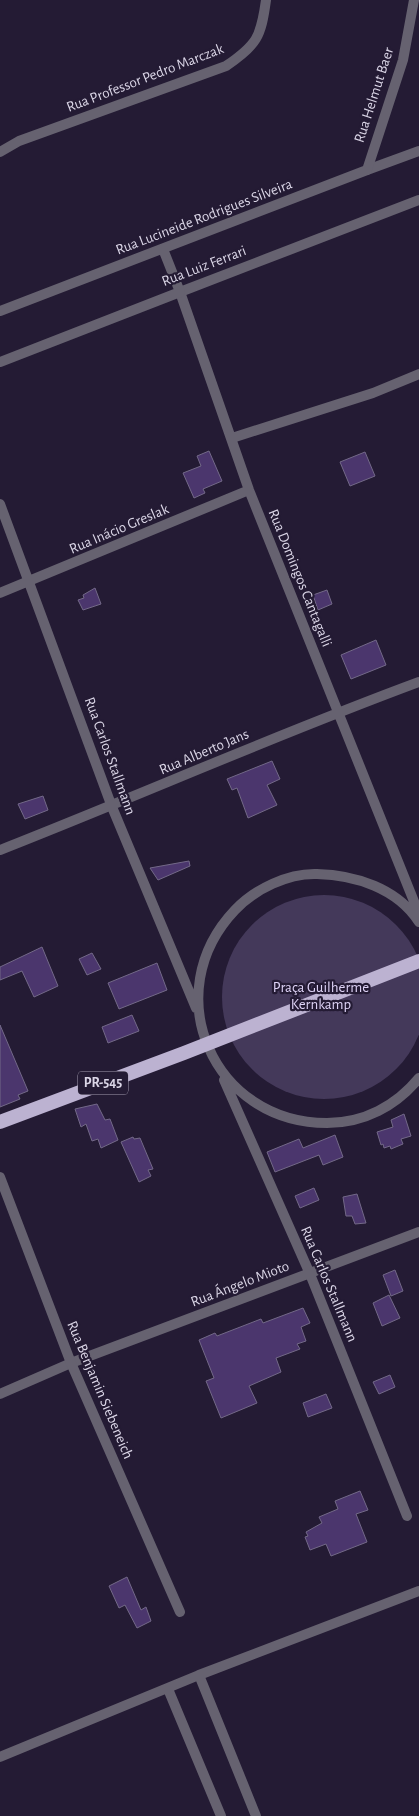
<svg xmlns="http://www.w3.org/2000/svg" width="419" height="1816" font-family="'Alegreya Sans',sans-serif">
  <style>
    .green { fill: #44395a }
    .building { fill: #4b366d; stroke: #736988 }
    .lines { fill: none; stroke-linecap: round; stroke-linejoin: round }
    .minor { stroke: #666270; stroke-width: 10 }
    .tertiary { stroke: #666270; stroke-width: 10 }
    .trunk { stroke: #bcb2d1; stroke-width: 14 }
    .labels { text-anchor: middle; dominant-baseline: central; stroke-width: 4.5; stroke-linejoin: round; paint-order: stroke }
    .shield { fill: #241b34; stroke: #a49eb1; stroke-width: 1 }
    .shield-label { font-size: 14px; font-weight: bold; fill: #dbd6e7 }
    .street-label { font-size: 15px; fill: #dbd6e7; stroke: #241b34 }
    .park-label { font-size: 15px; fill: #ded3f6; stroke: #241b34 }
  </style>
  <rect width="100%" height="100%" fill="#241b34"/>
  <path class="green" d="M222 997a102 102 0 1 1 204 0a102 102 0 1 1-204 0Z"/>
  <path class="building" d="M 209,451 L 222,481 L 203,489 L 205,493 L 194,498 L 183,473 L 201,466 L 197,456 Z
    M 365,452 L 375,476 L 350,486 L 340,462 Z
    M 95,588 L 101,604 L 83,610 L 78,600 L 84,598 L 83,595 Z
    M 327,590 L 332,604 L 318,610 L 313,595 Z
    M 376,640 L 386,665 L 351,679 L 341,655 Z
    M 272,761 L 280,779 L 267,785 L 277,805 L 248,818 L 237,788 L 232,790 L 227,779 Z
    M 43,796 L 48,810 L 25,819 L 18,804 Z
    M 189,861 L 190,866 L 158,880 L 150,868 Z
    M 42,947 L 58,986 L 34,997 L 22,971 L 0,980 L 0,967 Z
    M 92,953 L 101,969 L 87,975 L 79,959 Z
    M 157,963 L 167,990 L 119,1009 L 108,983 Z
    M 132,1015 L 139,1031 L 108,1043 L 102,1027 Z
    M 0,1025 L 28,1091 L 18,1095 L 20,1099 L 0,1107 Z
    M 97,1104 L 105,1120 L 110,1119 L 118,1140 L 101,1148 L 98,1139 L 92,1141 L 86,1124 L 81,1127 L 75,1109 Z
    M 404,1114 L 411,1136 L 401,1139 L 403,1144 L 391,1149 L 390,1146 L 384,1148 L 383,1144 L 381,1145 L 377,1132 L 393,1127 L 391,1120 Z
    M 335,1135 L 343,1157 L 323,1165 L 319,1155 L 275,1172 L 267,1152 L 299,1139 L 303,1148 Z
    M 133,1137 L 134,1139 L 140,1138 L 153,1169 L 148,1170 L 151,1176 L 139,1182 L 121,1142 Z
    M 314,1188 L 319,1200 L 300,1208 L 295,1196 Z
    M 357,1194 L 366,1223 L 355,1224 L 352,1216 L 346,1216 L 343,1197 Z
    M 395,1270 L 403,1291 L 391,1296 L 383,1275 Z
    M 389,1295 L 400,1318 L 382,1326 L 373,1303 Z
    M 303,1308 L 310,1323 L 301,1327 L 306,1341 L 297,1344 L 300,1349 L 276,1358 L 281,1372 L 249,1386 L 257,1403 L 221,1418 L 206,1381 L 214,1378 L 199,1340 L 215,1333 L 217,1336 L 261,1319 L 263,1323 Z
    M 390,1375 L 395,1387 L 379,1394 L 373,1382 Z
    M 326,1394 L 332,1408 L 308,1417 L 303,1403 Z
    M 360,1491 L 368,1510 L 356,1514 L 367,1542 L 331,1556 L 326,1544 L 310,1550 L 305,1537 L 308,1536 L 306,1532 L 322,1523 L 319,1517 L 338,1509 L 335,1501 Z
    M 127,1577 L 141,1610 L 146,1607 L 151,1621 L 137,1628 L 125,1605 L 119,1608 L 109,1586 Z"/>
  <g class="lines">
    <path class="minor" d="M 0,152 L 19,141 L 226,66 C 257,45 261,37 266,0
      M 367,170 L 419,151
      M 419,200 L 180,292 L 249,490 L 419,914
      M 232,438 L 373,393 L 419,374
      M 0,504 L 112,807 L 196,1008
      M 0,593 L 249,490
      M 0,850 C 140,795 278,734 419,682
      M 419,922 C 397,888 355,875 317,874 C 288,873 255,889 235,910 C 156,993 213,1123 327,1123 C 364,1123 396,1106 419,1078
      M 224,1080 L 310,1274 L 407,1516
      M 0,1394 L 71,1363 L 419,1232
      M 199,1675 L 256,1816
      M 168,1689 L 221,1816
      M 0,1757 L 199,1675 L 419,1591"/>
    <path class="tertiary" d="M 0,311 L 367,170 L 403,60 L 414,0
      M 0,362 L 180,292 L 163,249
      M 0,1177 L 71,1363 L 180,1612"/>
    <path class="trunk" d="M 0,1122 L 184,1053 L 419,961"/>
  </g>
  <g class="labels">
    <rect class="shield" x="78" y="1071.5" width="50" height="23" rx="4"/>
    <g class="shield-label">
      <text x="103" y="1083">PR-545</text>
    </g>
    <g class="street-label">
      <text transform="translate(145 78) rotate(-21)">Rua Professor Pedro Marczak</text>
      <text transform="translate(374 95) rotate(-72)">Rua Helmut Baer</text>
      <text transform="translate(204 217) rotate(-21)">Rua Lucineide Rodrigues Silveira</text>
      <text transform="translate(204 266) rotate(-21)">Rua Luiz Ferrari</text>
      <text transform="translate(119 529) rotate(-23)">Rua Inácio Greslak</text>
      <text transform="translate(300 578) rotate(68)">Rua Domingos Cantagalli</text>
      <text transform="translate(204 752) rotate(-23)">Rua Alberto Jans</text>
      <text transform="translate(110 756) rotate(70)">Rua Carlos Stallmann</text>
      <text transform="translate(240 1284) rotate(-21)">Rua Ángelo Mioto</text>
      <text transform="translate(329 1284) rotate(67)">Rua Carlos Stallmann</text>
      <text transform="translate(100 1390) rotate(67)">Rua Benjamin Siebeneich</text>
    </g>
    <g class="park-label">
      <text x="321" y="987">Praça Guilherme<tspan x="321" dy="17">Kernkamp</tspan></text>
    </g>
  </g>
</svg>
